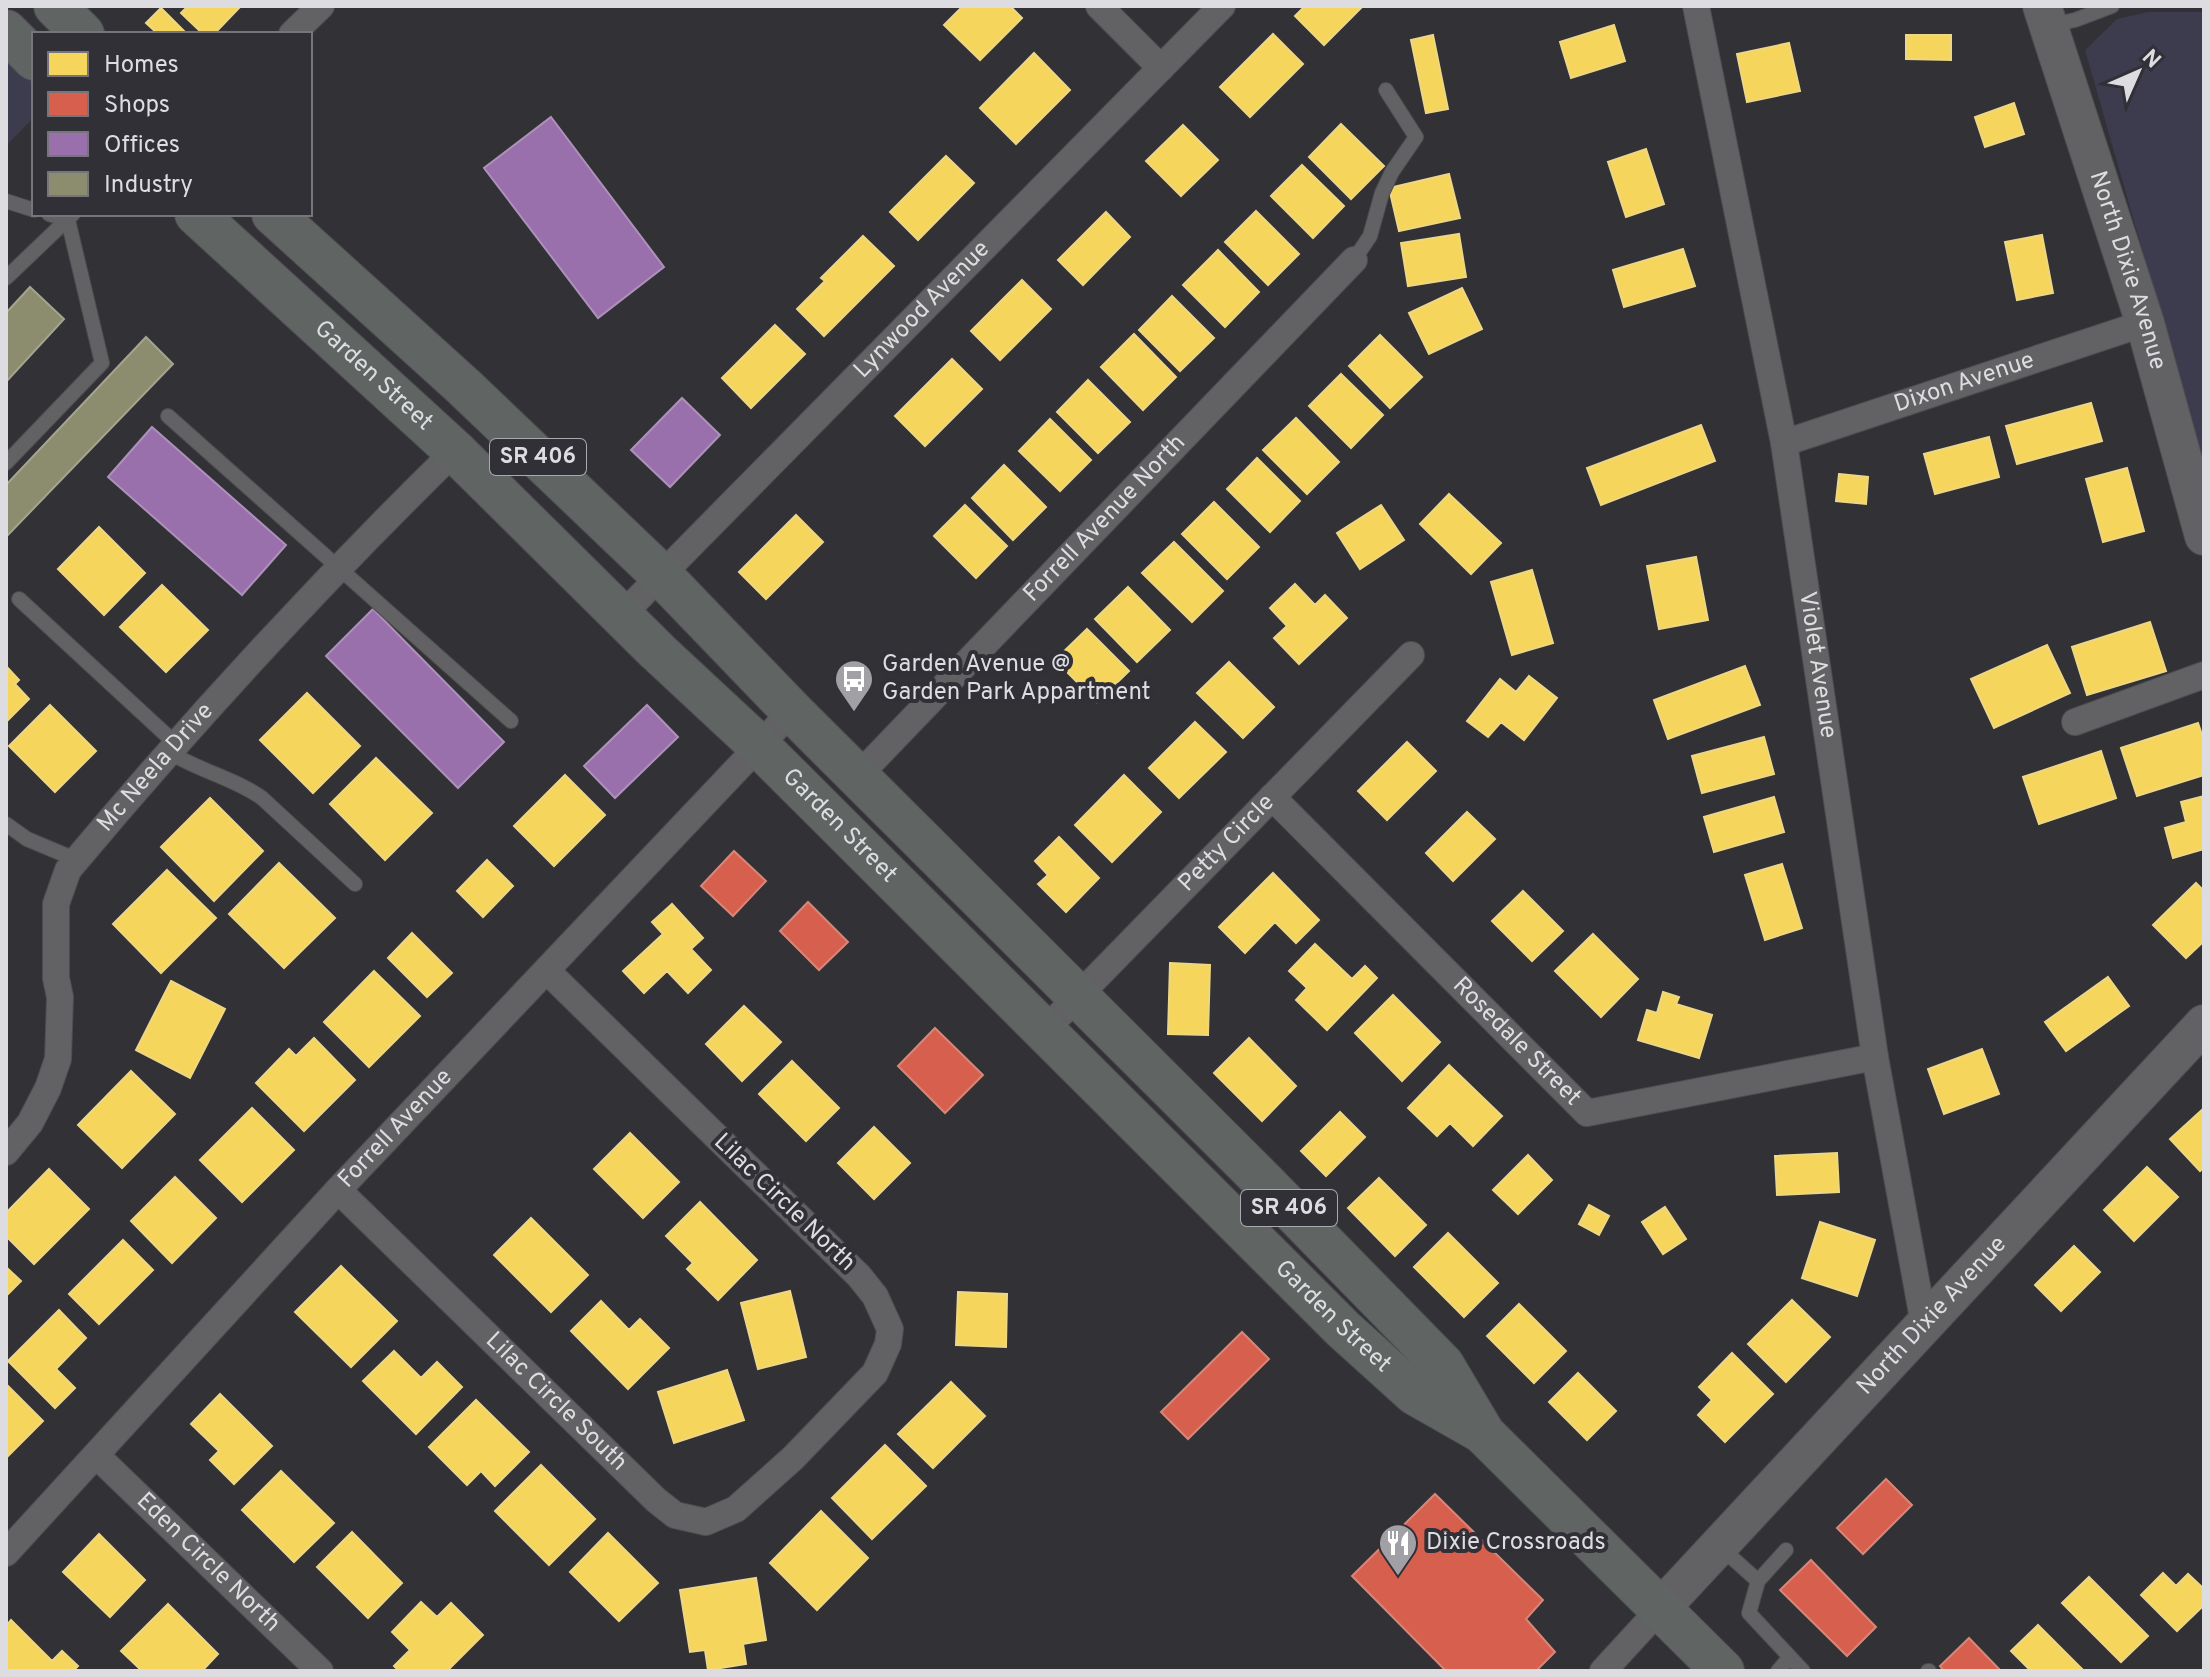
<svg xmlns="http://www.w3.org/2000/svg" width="2210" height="1677" font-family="Overpass,sans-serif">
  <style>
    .green { fill: #3d3b4e }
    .homes { fill: #f6d55c; stroke: #eed784; stroke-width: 2 }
    .shops { fill: #d6604d; stroke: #d88679; stroke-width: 2 }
    .offices { fill: #9970ab; stroke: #ad91bb; stroke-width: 2 }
    .industry { fill: #8c8c6e; stroke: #a4a490; stroke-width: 2 }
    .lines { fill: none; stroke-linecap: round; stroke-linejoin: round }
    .lane-casing { stroke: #4d4d51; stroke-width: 16 }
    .street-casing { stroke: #4d4d51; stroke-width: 28 }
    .secondary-casing { stroke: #4d4d51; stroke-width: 40 }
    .primary-casing { stroke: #4d4d51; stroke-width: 44 }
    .lane { stroke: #626265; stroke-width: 14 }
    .street { stroke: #626265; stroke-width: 26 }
    .secondary { stroke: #626265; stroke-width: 38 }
    .primary { stroke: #606463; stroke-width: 42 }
    .labels { text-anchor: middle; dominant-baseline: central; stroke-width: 8; stroke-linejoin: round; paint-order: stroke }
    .shield { fill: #313037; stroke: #a9a9ae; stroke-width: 2 }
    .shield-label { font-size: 22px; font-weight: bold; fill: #dddde1 }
    .street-label { font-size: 24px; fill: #dddde1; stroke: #313037 }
    .poi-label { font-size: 24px; fill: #dddde1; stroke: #313037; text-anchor: start }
  </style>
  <rect width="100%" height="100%" fill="#323136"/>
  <path class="green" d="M 2148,12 L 2204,12 L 2204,466 L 2085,50 L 2117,19 Z
    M 6,52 L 34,80 L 34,117 L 6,146 Z"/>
  <path class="homes" d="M 188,6 L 237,6 L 239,8 L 214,34 L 203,34 L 181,13 Z
    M 963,6 L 1010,6 L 1022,18 L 980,60 L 944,25 Z
    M 1305,6 L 1363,6 L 1324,45 L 1295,16 Z
    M 161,8 L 187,34 L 158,34 L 146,23 Z
    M 1614,25 L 1625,61 L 1571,78 L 1560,42 Z
    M 1273,34 L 1303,64 L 1250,117 L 1220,87 Z
    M 1433,35 L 1448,109 L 1426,113 L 1411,40 Z
    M 1906,35 L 1951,35 L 1951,60 L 1906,59 Z
    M 1789,43 L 1800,91 L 1747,102 L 1737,54 Z
    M 1034,53 L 1070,90 L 1016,144 L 980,108 Z
    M 2014,103 L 2024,134 L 1985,147 L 1975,117 Z
    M 1341,124 L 1384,166 L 1351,199 L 1309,157 Z
    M 1183,125 L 1218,160 L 1181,196 L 1146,161 Z
    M 1646,149 L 1664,204 L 1626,217 L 1608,162 Z
    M 946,156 L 974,183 L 918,240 L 890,212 Z
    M 1302,165 L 1344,206 L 1313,238 L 1271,196 Z
    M 1449,174 L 1460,218 L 1399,231 L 1389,188 Z
    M 1256,211 L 1299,254 L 1268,285 L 1225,242 Z
    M 1106,212 L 1130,237 L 1083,285 L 1058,260 Z
    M 1459,234 L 1466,277 L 1408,286 L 1401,243 Z
    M 2042,235 L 2053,293 L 2017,300 L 2005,242 Z
    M 863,236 L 894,266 L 824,336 L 797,309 L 825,281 L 821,278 Z
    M 1683,249 L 1695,286 L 1624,307 L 1613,270 Z
    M 1218,250 L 1259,292 L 1225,327 L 1183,285 Z
    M 1022,280 L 1051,309 L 1000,360 L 971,331 Z
    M 1462,288 L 1482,329 L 1429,354 L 1409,313 Z
    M 1172,296 L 1214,338 L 1180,371 L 1139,330 Z
    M 775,325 L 805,354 L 751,408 L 722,378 Z
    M 1134,334 L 1176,377 L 1143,410 L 1101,367 Z
    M 1380,335 L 1422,377 L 1390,408 L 1349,366 Z
    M 952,359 L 982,389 L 925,446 L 895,416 Z
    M 1341,374 L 1383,415 L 1351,448 L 1309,406 Z
    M 1088,380 L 1130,422 L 1098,453 L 1057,412 Z
    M 2091,403 L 2102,441 L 2017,464 L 2006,426 Z
    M 1296,418 L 1339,462 L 1307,494 L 1263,450 Z
    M 1050,419 L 1091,460 L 1060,491 L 1019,451 Z
    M 1701,425 L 1715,461 L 1601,505 L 1587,468 Z
    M 1989,437 L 1999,477 L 1935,494 L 1924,454 Z
    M 1257,458 L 1300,501 L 1270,532 L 1227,489 Z
    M 1004,465 L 1046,507 L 1013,540 L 972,498 Z
    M 2127,468 L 2144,531 L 2103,542 L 2086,479 Z
    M 1839,474 L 1868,477 L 1866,504 L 1836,501 Z
    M 1449,494 L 1501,543 L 1471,574 L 1420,524 Z
    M 1214,502 L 1259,547 L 1227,579 L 1182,534 Z
    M 965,505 L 1007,546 L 976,578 L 934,536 Z
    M 1381,505 L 1404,540 L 1360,569 L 1337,533 Z
    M 796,515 L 823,542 L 766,599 L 739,572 Z
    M 99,527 L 145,573 L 104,615 L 58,569 Z
    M 1174,542 L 1223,591 L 1192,622 L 1142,573 Z
    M 1696,557 L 1708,620 L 1659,629 L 1647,566 Z
    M 1532,570 L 1553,643 L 1512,655 L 1491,582 Z
    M 1295,584 L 1315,605 L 1325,595 L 1347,618 L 1299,664 L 1274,638 L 1287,626 L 1270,608 Z
    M 162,585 L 208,630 L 166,672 L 120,627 Z
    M 1128,587 L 1170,630 L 1137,662 L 1095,619 Z
    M 2150,622 L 2166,671 L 2087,695 L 2072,647 Z
    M 1087,629 L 1129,671 L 1097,702 L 1055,660 Z
    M 2047,645 L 2070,693 L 1994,728 L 1971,679 Z
    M 1229,662 L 1274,707 L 1243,738 L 1197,693 Z
    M 6,666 L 19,680 L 15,684 L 29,699 L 6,722 Z
    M 1745,666 L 1760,705 L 1668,739 L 1654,700 Z
    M 1529,676 L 1557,698 L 1524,740 L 1501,722 L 1488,737 L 1467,721 L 1500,679 L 1516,692 Z
    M 307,693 L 360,746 L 313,793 L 260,740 Z
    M 50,705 L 96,751 L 55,792 L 9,746 Z
    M 1195,722 L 1226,752 L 1179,798 L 1149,768 Z
    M 2198,723 L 2204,741 L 2204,775 L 2137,796 L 2121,748 Z
    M 1764,737 L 1774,774 L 1702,793 L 1692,756 Z
    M 1407,742 L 1436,771 L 1387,820 L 1358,791 Z
    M 2101,751 L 2116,798 L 2039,824 L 2023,777 Z
    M 376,758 L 432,813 L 385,860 L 330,804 Z
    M 565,775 L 605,815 L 554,866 L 514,826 Z
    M 1124,775 L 1161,812 L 1112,862 L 1075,825 Z
    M 2204,796 L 2204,849 L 2173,858 L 2165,828 L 2186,822 L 2181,802 Z
    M 1774,797 L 1784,832 L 1714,852 L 1704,817 Z
    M 210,798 L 263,851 L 214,901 L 161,847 Z
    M 1467,812 L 1495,839 L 1453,881 L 1426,853 Z
    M 1059,837 L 1099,878 L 1066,912 L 1038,884 L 1048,875 L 1035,861 Z
    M 487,860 L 513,886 L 483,917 L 457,891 Z
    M 279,863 L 335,918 L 284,968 L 229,914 Z
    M 1782,864 L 1802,928 L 1765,940 L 1745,875 Z
    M 167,870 L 216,918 L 161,973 L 113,924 Z
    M 1273,873 L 1319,920 L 1296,943 L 1275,922 L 1245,953 L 1219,927 Z
    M 2196,883 L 2204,891 L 2204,941 L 2186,958 L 2153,925 Z
    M 1523,891 L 1563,931 L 1532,961 L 1492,921 Z
    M 672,904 L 703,938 L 691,949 L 711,970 L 688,993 L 667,971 L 644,993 L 623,971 L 663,934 L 652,922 Z
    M 412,933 L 452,973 L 427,997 L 388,958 Z
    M 1593,934 L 1638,979 L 1601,1017 L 1555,971 Z
    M 1315,944 L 1352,979 L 1365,966 L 1377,978 L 1327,1030 L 1296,1000 L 1307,988 L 1289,971 Z
    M 1170,963 L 1210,965 L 1208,1035 L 1168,1034 Z
    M 374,971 L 420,1016 L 369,1067 L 324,1022 Z
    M 2108,977 L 2129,1006 L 2066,1051 L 2045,1022 Z
    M 171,981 L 225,1009 L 190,1078 L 136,1050 Z
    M 1663,992 L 1679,997 L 1676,1004 L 1712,1015 L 1699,1058 L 1638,1040 L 1647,1010 L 1657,1013 Z
    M 1393,995 L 1440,1042 L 1402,1081 L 1355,1033 Z
    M 744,1006 L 781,1042 L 742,1081 L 706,1044 Z
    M 314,1038 L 355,1080 L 304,1131 L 256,1083 L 289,1049 L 296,1056 Z
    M 1249,1038 L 1296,1086 L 1262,1121 L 1214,1073 Z
    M 1982,1049 L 1999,1094 L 1944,1114 L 1928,1069 Z
    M 792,1061 L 839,1108 L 806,1141 L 759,1094 Z
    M 1449,1065 L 1502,1116 L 1473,1146 L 1450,1123 L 1437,1136 L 1408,1108 Z
    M 131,1071 L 175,1114 L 122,1168 L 78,1125 Z
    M 252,1108 L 294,1150 L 242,1202 L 200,1160 Z
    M 2204,1108 L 2204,1167 L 2200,1171 L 2170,1139 Z
    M 1340,1112 L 1365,1137 L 1326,1176 L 1301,1151 Z
    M 874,1127 L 910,1163 L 874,1199 L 838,1163 Z
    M 630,1133 L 679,1182 L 643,1218 L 594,1169 Z
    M 1837,1153 L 1839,1192 L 1777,1195 L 1775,1156 Z
    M 1528,1155 L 1552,1180 L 1518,1214 L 1493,1190 Z
    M 2147,1167 L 2178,1197 L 2134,1241 L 2104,1210 Z
    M 49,1169 L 89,1209 L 34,1264 L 6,1236 L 6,1213 Z
    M 175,1177 L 216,1218 L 172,1263 L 131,1221 Z
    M 1379,1178 L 1426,1225 L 1395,1256 L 1348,1208 Z
    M 700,1202 L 757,1260 L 718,1300 L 687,1269 L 693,1263 L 666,1236 Z
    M 1589,1205 L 1609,1216 L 1599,1235 L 1579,1224 Z
    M 1665,1207 L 1686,1239 L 1663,1254 L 1642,1222 Z
    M 531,1218 L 588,1275 L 551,1312 L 494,1255 Z
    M 1820,1222 L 1875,1240 L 1857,1296 L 1802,1278 Z
    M 1448,1233 L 1498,1283 L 1464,1317 L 1414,1267 Z
    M 123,1240 L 153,1270 L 99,1324 L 69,1294 Z
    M 2074,1246 L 2100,1272 L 2061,1311 L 2035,1285 Z
    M 341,1266 L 397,1321 L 351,1367 L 295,1312 Z
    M 6,1267 L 21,1281 L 6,1296 Z
    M 790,1291 L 806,1357 L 758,1369 L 741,1303 Z
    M 958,1292 L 1007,1294 L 1006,1347 L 956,1345 Z
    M 1792,1300 L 1830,1337 L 1786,1382 L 1748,1344 Z
    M 601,1301 L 629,1330 L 640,1319 L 669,1348 L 628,1389 L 571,1331 Z
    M 1519,1304 L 1566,1351 L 1534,1383 L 1487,1336 Z
    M 59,1310 L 86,1338 L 56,1369 L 75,1388 L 55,1408 L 8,1361 Z
    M 394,1351 L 421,1378 L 437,1362 L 462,1387 L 416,1434 L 363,1381 Z
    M 1732,1353 L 1773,1394 L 1725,1442 L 1698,1415 L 1712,1400 L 1699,1387 Z
    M 727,1370 L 744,1420 L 674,1443 L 658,1392 Z
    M 1578,1373 L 1616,1411 L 1587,1440 L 1549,1402 Z
    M 951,1382 L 985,1416 L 933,1468 L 898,1434 Z
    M 6,1384 L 43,1421 L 6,1458 Z
    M 220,1394 L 272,1446 L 234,1484 L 210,1460 L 219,1451 L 191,1424 Z
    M 476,1400 L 529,1452 L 495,1486 L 481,1471 L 467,1485 L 429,1447 Z
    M 885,1445 L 926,1486 L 872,1539 L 832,1498 Z
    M 541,1465 L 595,1519 L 549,1565 L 495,1511 Z
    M 281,1471 L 334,1523 L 294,1562 L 242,1510 Z
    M 821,1511 L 868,1558 L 817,1610 L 770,1563 Z
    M 352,1532 L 402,1583 L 368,1618 L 317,1567 Z
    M 608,1533 L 658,1583 L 619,1621 L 570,1572 Z
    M 99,1534 L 145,1580 L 110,1617 L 63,1572 Z
    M 2163,1573 L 2176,1586 L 2188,1574 L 2204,1589 L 2204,1605 L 2177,1631 L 2141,1595 Z
    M 2089,1577 L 2148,1636 L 2121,1662 L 2062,1603 Z
    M 756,1578 L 766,1640 L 743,1644 L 746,1664 L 708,1670 L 705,1650 L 690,1652 L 680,1590 Z
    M 421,1602 L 437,1617 L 451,1603 L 483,1635 L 447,1671 L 399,1671 L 394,1666 L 410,1650 L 392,1632 Z
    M 168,1604 L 218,1654 L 202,1671 L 142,1671 L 121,1651 Z
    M 11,1620 L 52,1661 L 62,1651 L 78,1666 L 73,1671 L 6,1671 L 6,1626 Z
    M 2038,1625 L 2084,1671 L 2031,1671 L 2011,1651 Z"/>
  <path class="shops" d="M 734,851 L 766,881 L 733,916 L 701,886 Z
    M 808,902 L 848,942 L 819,970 L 780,931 Z
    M 935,1028 L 983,1075 L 945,1113 L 898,1066 Z
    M 1242,1332 L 1269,1359 L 1188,1439 L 1161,1412 Z
    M 1886,1479 L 1912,1505 L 1863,1554 L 1837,1528 Z
    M 1435,1494 L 1543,1600 L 1526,1619 L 1555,1652 L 1536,1671 L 1446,1671 L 1352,1576 Z
    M 1811,1560 L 1876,1627 L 1847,1656 L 1780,1590 Z
    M 1969,1638 L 2001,1671 L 1944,1671 L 1940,1666 Z"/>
  <path class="offices" d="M 551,117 L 664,267 L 598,318 L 484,168 Z
    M 682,398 L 720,435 L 670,487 L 631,450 Z
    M 152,427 L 286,545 L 242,595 L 108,477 Z
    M 373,609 L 504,742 L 458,788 L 326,656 Z
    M 647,705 L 678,737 L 615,798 L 584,766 Z"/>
  <path class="industry" d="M 30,287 L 64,319 L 6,382 L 6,313 Z
    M 146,337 L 173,364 L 6,537 L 6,485 Z"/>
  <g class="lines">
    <defs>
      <path id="lane" d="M 2051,25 L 2075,20 L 2112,6
        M 6,201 L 34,210
        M 49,214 L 68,220
        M 1354,260 L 1370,236 L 1382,193 L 1392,172 L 1416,137 L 1386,90
        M 6,278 L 73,214
        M 168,416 L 511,721
        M 6,463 L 102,363 L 68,220
        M 19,599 L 176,744
        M 169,752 C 199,771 234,778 262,798 L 355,884
        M 6,824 L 27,839 L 77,860
        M 1719,1546 L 1758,1581
        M 1786,1550 L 1758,1581 L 1749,1613 L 1803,1671
        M 1778,1671 L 1790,1657
        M 1928,1671 L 1929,1671"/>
      <g id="street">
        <path d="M 1099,6 L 1161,68"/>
        <path id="s1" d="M 1696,6 L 1784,443 L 1875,1057 L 1924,1324"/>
        <path d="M 292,34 L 321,6"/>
        <path id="s2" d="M 1784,443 L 2145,323"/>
        <path id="s3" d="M 622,615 L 1222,6"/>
        <path d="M 2075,722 L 2204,675"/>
        <path id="s4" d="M 857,777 L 1354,260"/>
        <path id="s5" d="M 1272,797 L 1587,1113 L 1875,1057"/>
        <path id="s6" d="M 1044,1031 L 1411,655"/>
        <path id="s7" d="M 6,1152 L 30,1123 L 48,1088 L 58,1059 L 60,997 L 56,978 L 56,904 L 68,870 C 191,723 318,585 455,451"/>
        <path id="s8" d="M 338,1190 L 656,1500 L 675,1515 L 706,1522 L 736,1509 L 793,1458 L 875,1373 L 888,1344 L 890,1329 L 875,1296 L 859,1276 L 547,971"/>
        <path id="s9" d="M 97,1456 L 320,1671"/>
        <path id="s10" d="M 6,1553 L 338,1190 L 792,711"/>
        <path d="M 1603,1671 L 1660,1609"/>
      </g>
      <g id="secondary">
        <path id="s11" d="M 2042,6 L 2145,323 L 2204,536"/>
        <path id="s12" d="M 1660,1609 L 2204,1024"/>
      </g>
      <g id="primary">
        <path d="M 55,6 L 83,34"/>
        <path d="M 6,31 L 34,59"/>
        <path id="s13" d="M 196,214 L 455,451 L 657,651 L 758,745 L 1343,1329 L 1415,1394 L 1480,1431"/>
        <path d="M 273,214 L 464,387 L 661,575 L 792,711 L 1267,1185 L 1443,1365 L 1484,1434 L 1723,1671"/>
      </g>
    </defs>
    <use href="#lane" class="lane-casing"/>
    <use href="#street" class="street-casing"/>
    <use href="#secondary" class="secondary-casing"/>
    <use href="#primary" class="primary-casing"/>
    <use href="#lane" class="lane"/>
    <use href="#street" class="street"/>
    <use href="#secondary" class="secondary"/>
    <use href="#primary" class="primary"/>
  </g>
  <defs>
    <symbol id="bus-pin" viewBox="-11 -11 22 30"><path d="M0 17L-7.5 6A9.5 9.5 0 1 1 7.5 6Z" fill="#a1a1a5" stroke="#313037"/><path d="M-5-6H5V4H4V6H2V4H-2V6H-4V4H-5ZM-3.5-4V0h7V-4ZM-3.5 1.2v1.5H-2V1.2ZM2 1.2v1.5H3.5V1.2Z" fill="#fff"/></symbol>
    <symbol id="restaurant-pin" viewBox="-11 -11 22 30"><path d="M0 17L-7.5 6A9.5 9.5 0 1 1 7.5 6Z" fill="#a1a1a5" stroke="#313037"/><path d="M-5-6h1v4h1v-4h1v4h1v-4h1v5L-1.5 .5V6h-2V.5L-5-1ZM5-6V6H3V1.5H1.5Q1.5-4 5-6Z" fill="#fff"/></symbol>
  </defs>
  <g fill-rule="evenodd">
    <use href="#bus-pin" x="832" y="657" width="44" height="60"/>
    <use href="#restaurant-pin" x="1376" y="1521" width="44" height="60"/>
  </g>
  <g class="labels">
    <g class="shield">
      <rect x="490" y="439" width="96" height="36" rx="6"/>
      <rect x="1241" y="1190" width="96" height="36" rx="6"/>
    </g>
    <g class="shield-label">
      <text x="538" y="457">SR 406</text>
      <text x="1289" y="1208">SR 406</text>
    </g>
    <g class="street-label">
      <text stroke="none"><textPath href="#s11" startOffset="278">North Dixie Avenue</textPath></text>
      <text stroke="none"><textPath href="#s3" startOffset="428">Lynwood Avenue</textPath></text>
      <text stroke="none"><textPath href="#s13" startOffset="240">Garden Street</textPath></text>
      <text stroke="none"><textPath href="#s2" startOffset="190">Dixon Avenue</textPath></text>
      <text stroke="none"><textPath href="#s4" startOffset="358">Forrell Avenue North</textPath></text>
      <text stroke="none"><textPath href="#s1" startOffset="670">Violet Avenue</textPath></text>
      <text stroke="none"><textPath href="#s7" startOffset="434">Mc Neela Drive</textPath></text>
      <text stroke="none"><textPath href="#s13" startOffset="888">Garden Street</textPath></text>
      <text stroke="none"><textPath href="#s6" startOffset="262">Petty Circle</textPath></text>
      <text stroke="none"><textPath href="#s5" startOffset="346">Rosedale Street</textPath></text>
      <text stroke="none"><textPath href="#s10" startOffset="576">Forrell Avenue</textPath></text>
      <text transform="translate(784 1203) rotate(44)">Lilac Circle North</text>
      <text stroke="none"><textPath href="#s13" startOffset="1584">Garden Street</textPath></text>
      <text stroke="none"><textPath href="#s12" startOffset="400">North Dixie Avenue</textPath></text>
      <text stroke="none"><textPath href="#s8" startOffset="304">Lilac Circle South</textPath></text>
      <text stroke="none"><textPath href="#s9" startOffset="154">Eden Circle North</textPath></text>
    </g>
    <g class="poi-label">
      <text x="882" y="665">Garden Avenue @<tspan x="882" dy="28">Garden Park Appartment</tspan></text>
      <text x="1426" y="1543">Dixie Crossroads</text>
    </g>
  </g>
  <rect width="2210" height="1677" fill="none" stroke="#dddde1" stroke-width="16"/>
  <rect x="32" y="32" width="280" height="184" fill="#313037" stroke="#76757b" stroke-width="2"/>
  <rect x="48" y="52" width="40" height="24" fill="#f6d55c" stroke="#76757b" stroke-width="2"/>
  <text x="104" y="72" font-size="24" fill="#dddde1">Homes</text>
  <rect x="48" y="92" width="40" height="24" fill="#d6604d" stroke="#76757b" stroke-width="2"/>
  <text x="104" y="112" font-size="24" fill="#dddde1">Shops</text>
  <rect x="48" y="132" width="40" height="24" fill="#9970ab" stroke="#76757b" stroke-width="2"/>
  <text x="104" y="152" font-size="24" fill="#dddde1">Offices</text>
  <rect x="48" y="172" width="40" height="24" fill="#8c8c6e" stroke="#76757b" stroke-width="2"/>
  <text x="104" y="192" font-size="24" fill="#dddde1">Industry</text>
  <g transform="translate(2138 72) rotate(45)" stroke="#313037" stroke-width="6" paint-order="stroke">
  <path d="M0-6L14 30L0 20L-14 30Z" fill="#dddde1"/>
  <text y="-12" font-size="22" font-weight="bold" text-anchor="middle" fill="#dddde1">N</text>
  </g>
</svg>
